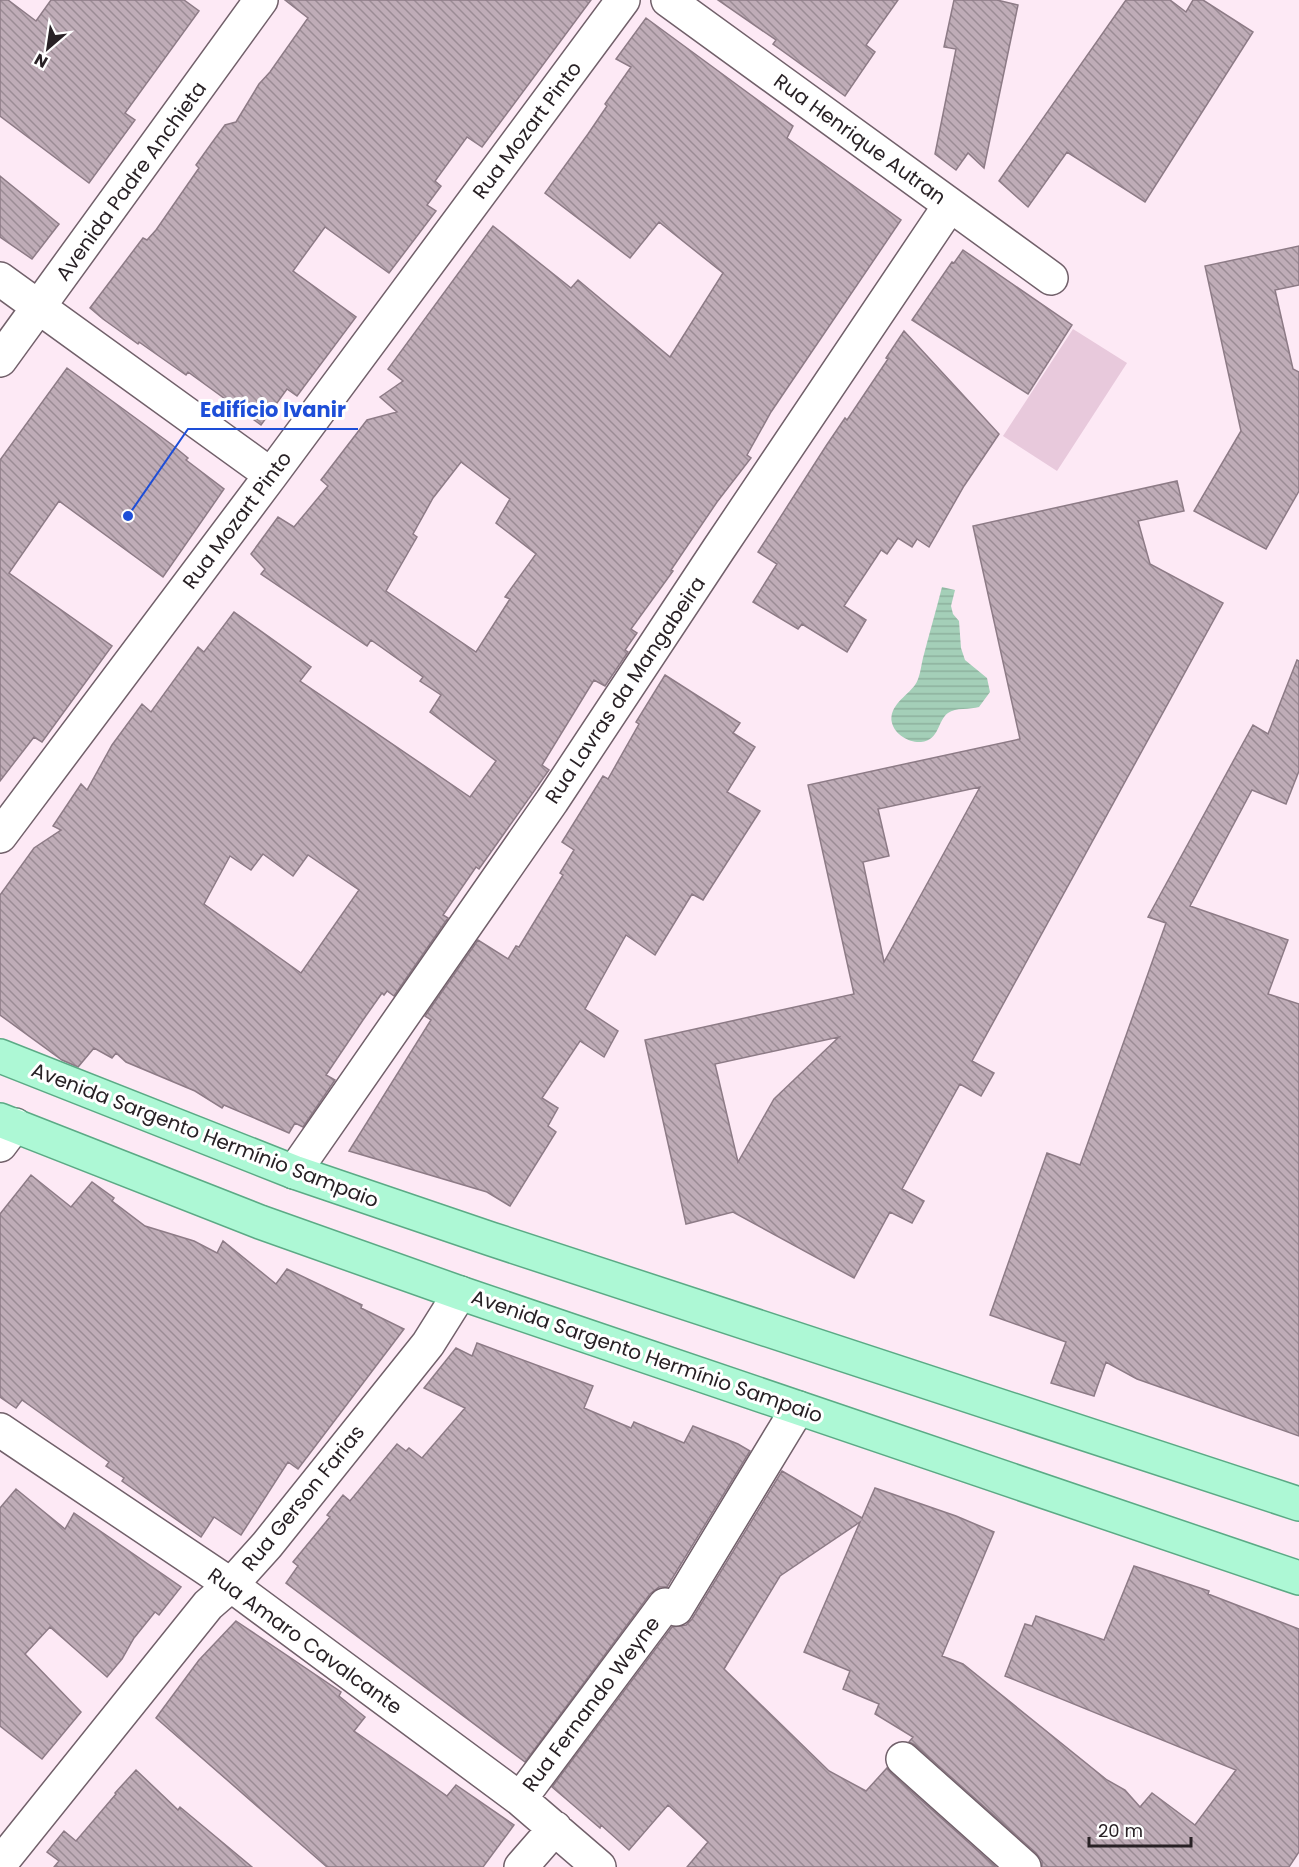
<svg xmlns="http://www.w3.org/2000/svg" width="1299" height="1867" font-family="Poppins,sans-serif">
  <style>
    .garden { fill: #e8c9dc }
    .water { fill: url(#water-rules) }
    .building { fill: url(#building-back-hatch); stroke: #8d7b86; stroke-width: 1.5; fill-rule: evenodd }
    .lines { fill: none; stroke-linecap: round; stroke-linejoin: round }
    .minor-casing { stroke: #71606a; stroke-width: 36 }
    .major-casing { stroke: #5baa85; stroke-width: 36 }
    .minor { stroke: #fff; stroke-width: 33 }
    .major { stroke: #adf8d5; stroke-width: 33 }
    .labels { text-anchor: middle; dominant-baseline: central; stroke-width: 6; stroke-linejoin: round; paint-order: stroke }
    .street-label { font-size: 20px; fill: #282125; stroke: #fff }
    .leader { fill: none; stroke: #1d4ed8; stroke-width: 2 }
    .callout-dot { fill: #1d4ed8; stroke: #fff; stroke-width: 2 }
    .callout-label { font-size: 21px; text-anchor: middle; font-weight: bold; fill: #1d4ed8; stroke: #fff; stroke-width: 6; stroke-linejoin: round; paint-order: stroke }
  </style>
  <defs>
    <pattern id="water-rules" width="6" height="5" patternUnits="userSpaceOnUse" patternTransform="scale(1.5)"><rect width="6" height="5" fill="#a4cfb8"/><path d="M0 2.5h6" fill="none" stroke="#8db19e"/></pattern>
    <pattern id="building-back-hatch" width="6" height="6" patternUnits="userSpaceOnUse" patternTransform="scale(1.5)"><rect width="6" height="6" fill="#bfacb7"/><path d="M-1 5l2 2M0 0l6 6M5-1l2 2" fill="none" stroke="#9b8c95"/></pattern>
  </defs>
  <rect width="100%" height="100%" fill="#fde9f5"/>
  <path class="garden" d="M 1073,329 L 1127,363 L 1057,471 L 1003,436 Z"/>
  <path class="water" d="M 942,587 L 955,590 L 951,606 L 953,614 L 959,621 L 961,648 L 965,660 L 987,678 L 990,692 L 979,707 C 970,710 956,707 948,713 C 937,721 940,740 921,742 C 910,743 895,735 892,723 C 888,706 907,696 915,685 C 920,678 921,666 923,658 C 929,634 936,611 942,587 Z"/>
  <path class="building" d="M 0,0 L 8,0 L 36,21 L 51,0 L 184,0 L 199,11 L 125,113 L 135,120 L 89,183 L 0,116 Z
    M 285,0 L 591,0 L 482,147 L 467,137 L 435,181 L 441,186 L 427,205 L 436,211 L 389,273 L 325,227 L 293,271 L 356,317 L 297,396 L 287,389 L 261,425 L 188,372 L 186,375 L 139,342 L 138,344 L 103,319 L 90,308 L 143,238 L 147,240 L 156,230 L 199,168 L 196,165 L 211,144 L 225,125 L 236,122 L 259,84 L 270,72 L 308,18 Z
    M 718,0 L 898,0 L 866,45 L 875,52 L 845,96 L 773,44 L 776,40 Z
    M 954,0 L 997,0 L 1018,5 L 984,168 L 968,153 L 956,170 L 935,154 L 956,49 L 944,47 Z
    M 1126,0 L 1170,0 L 1186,12 L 1193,0 L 1203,0 L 1253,32 L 1145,202 L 1067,152 L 1028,207 L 999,181 Z
    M 646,18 L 793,126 L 787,138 L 901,220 L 771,412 L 747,455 L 751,458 L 717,502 L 671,570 L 673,571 L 631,629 L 637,633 L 625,650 L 628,652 L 605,686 L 594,680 L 542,765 L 549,770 L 479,869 L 476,867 L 443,915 L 448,918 L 394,996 L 387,991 L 384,995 L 382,993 L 363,1020 L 326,1075 L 335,1080 L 303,1127 L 295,1123 L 289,1133 L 224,1105 L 222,1108 L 195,1091 L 126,1062 L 116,1053 L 112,1058 L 94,1048 L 78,1067 L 62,1060 L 0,1015 L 0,895 L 34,848 L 61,830 L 53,826 L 81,784 L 87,790 L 112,745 L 142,704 L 151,712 L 198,647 L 204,652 L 234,612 L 311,667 L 300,681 L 470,797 L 496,761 L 430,712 L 441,695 L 420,681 L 423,677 L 371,640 L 367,646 L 261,574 L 265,569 L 251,554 L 278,517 L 294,527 L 328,486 L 321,480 L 367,420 L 397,412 L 380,397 L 403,381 L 388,369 L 493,226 L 571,288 L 578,280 L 670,357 L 723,273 L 659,222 L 630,258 L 545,193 L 588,134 L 607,106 L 605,104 L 631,67 L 616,59 ZM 461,462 L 510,499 L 496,523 L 536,554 L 505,597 L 510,599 L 476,652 L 386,591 L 417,537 L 413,534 L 433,498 ZM 263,854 L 293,876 L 308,855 L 359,890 L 301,973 L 204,904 L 230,856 L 251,870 Z
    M 0,176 L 59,224 L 32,259 L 0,237 Z
    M 1299,246 L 1299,285 L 1275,290 L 1293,369 L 1299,372 L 1299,491 L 1266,549 L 1194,511 L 1241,431 L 1205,266 Z
    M 963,250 L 1072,325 L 1028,394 L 912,320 L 952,262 L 954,263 Z
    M 904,331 L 999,434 L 964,486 L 929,547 L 917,539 L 912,547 L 898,538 L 887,554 L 881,550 L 844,606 L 866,620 L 847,652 L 802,624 L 798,629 L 753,602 L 777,564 L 758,552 L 826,446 L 845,418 L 847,420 L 888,359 L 886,358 Z
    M 67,368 L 171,444 L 188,458 L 186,460 L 224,489 L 163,577 L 59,501 L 9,573 L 112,646 L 42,742 L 34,737 L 0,781 L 0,460 Z
    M 1177,481 L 1184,511 L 1138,521 L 1150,564 L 1223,603 L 972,1061 L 994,1073 L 981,1096 L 960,1084 L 902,1189 L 924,1201 L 912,1223 L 890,1212 L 854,1278 L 733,1212 L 686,1224 L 645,1040 L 854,994 L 808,785 L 1020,739 L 973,526 ZM 980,787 L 950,842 L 884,962 L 863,862 L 889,856 L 878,809 ZM 839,1037 L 774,1099 L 738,1162 L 715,1064 Z
    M 1297,660 L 1299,661 L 1299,771 L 1286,804 L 1252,790 L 1190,906 L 1288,940 L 1268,994 L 1299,1004 L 1299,1436 L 1137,1379 L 1106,1362 L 1094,1396 L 1051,1383 L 1066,1342 L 990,1315 L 1047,1153 L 1080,1165 L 1166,923 L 1148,917 L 1253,725 L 1268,734 Z
    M 665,675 L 740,723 L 733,733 L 755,747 L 727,792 L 760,811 L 703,900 L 692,894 L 655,955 L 626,935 L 585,1009 L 618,1031 L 604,1057 L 580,1041 L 542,1098 L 558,1108 L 548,1126 L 556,1132 L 510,1206 L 487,1192 L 349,1151 L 431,1020 L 425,1016 L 478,940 L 508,959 L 516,946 L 519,947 L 563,875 L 560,873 L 574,850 L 562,842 L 603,776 L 608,779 L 639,724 L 636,722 Z
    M 31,1175 L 71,1207 L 92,1182 L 114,1198 L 112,1201 L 145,1226 L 194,1241 L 217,1253 L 223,1241 L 276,1284 L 287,1269 L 362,1305 L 361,1308 L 404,1329 L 298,1469 L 288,1462 L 241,1535 L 214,1517 L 201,1537 L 122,1481 L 124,1478 L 106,1466 L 109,1462 L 22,1400 L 16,1408 L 0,1397 L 0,1214 Z
    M 477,1343 L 593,1386 L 584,1408 L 631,1428 L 634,1422 L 684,1443 L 693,1426 L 738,1444 L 750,1451 L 667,1587 L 659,1587 L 650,1594 L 525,1762 L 286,1583 L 298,1566 L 293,1562 L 330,1517 L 327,1515 L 343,1495 L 350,1501 L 397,1444 L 406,1451 L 409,1448 L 422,1458 L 465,1408 L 424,1388 L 456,1348 L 472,1356 Z
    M 782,1471 L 862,1518 L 875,1488 L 956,1516 L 994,1532 L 942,1656 L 963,1664 L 1107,1780 L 1125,1790 L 1140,1807 L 1152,1793 L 1195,1825 L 1236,1770 L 1005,1676 L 1025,1624 L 1032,1626 L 1036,1616 L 1104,1640 L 1134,1566 L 1209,1591 L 1208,1594 L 1299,1629 L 1299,1852 L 1289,1867 L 1042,1867 L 1042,1861 L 1036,1853 L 915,1745 L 909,1742 L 913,1737 L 875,1714 L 879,1704 L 843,1689 L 850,1671 L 804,1652 L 860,1522 L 780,1576 L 724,1669 L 829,1771 L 866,1791 L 887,1768 L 891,1773 L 996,1867 L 687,1867 L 708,1842 L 668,1805 L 629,1850 L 601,1825 L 600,1828 L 552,1787 L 672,1627 L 686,1625 L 692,1619 Z
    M 16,1489 L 65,1529 L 74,1513 L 181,1587 L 159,1615 L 155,1612 L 134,1638 L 122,1659 L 107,1677 L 50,1627 L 25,1654 L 81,1712 L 42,1759 L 0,1726 L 0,1508 Z
    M 236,1621 L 341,1692 L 339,1696 L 365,1717 L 354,1731 L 447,1796 L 456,1785 L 514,1825 L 483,1867 L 327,1867 L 156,1718 L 199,1660 Z
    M 136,1770 L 178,1810 L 180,1807 L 252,1867 L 54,1867 L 59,1861 L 47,1852 L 64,1831 L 76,1841 L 116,1794 L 115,1793 Z"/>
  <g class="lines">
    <defs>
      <path id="minor" d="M 668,0 L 1051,278
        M 0,279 L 271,475
        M 0,360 L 261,0
        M 0,836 L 271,475 L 623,0
        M 0,1145 L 15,1125
        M 294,1172 L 552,801 L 718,550 L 950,205
        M 0,1430 L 231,1585 L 520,1799 L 599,1867
        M 903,1759 L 1024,1867
        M 520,1799 L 665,1605 L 676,1609 L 798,1408
        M 0,1864 L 208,1605 L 231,1585 L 267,1545 L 428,1344 L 460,1293
        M 521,1867 L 555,1828"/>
      <path id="major" d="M 0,1056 L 294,1172 L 491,1239 L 1299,1504
        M 0,1120 L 260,1222 L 460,1293 L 1299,1578"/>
    </defs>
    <use href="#minor" class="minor-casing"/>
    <use href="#major" class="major-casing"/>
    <use href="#minor" class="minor"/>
    <use href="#major" class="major"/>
  </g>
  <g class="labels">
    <g class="street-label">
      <text transform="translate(527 130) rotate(-53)">Rua Mozart Pinto</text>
      <text transform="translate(860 139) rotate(36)">Rua Henrique Autran</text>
      <text transform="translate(131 181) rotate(-54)">Avenida Padre Anchieta</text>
      <text transform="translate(237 520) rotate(-53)">Rua Mozart Pinto</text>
      <text transform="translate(625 690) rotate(-56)">Rua Lavras da Mangabeira</text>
      <text transform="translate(205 1135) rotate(21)">Avenida Sargento Hermínio Sampaio</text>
      <text transform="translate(647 1356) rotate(19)">Avenida Sargento Hermínio Sampaio</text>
      <text transform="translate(303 1498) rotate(-51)">Rua Gerson Farias</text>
      <text transform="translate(305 1641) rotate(36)">Rua Amaro Cavalcante</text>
      <text transform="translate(591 1704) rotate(-53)">Rua Fernando Weyne</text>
    </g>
  </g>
  <path class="leader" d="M128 516L188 429H358"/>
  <circle class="callout-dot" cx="128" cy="516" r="6"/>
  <g class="callout-label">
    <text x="273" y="417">Edifício Ivanir</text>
  </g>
  <g transform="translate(48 48) rotate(209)" stroke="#ffffff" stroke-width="4.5" paint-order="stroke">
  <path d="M0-4.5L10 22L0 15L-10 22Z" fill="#282125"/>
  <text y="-9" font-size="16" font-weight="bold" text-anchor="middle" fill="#282125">N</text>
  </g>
  <path d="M1089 1837v9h102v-9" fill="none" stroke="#282125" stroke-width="3"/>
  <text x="1098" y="1837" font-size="18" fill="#282125" stroke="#ffffff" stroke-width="4.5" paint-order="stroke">20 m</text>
</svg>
